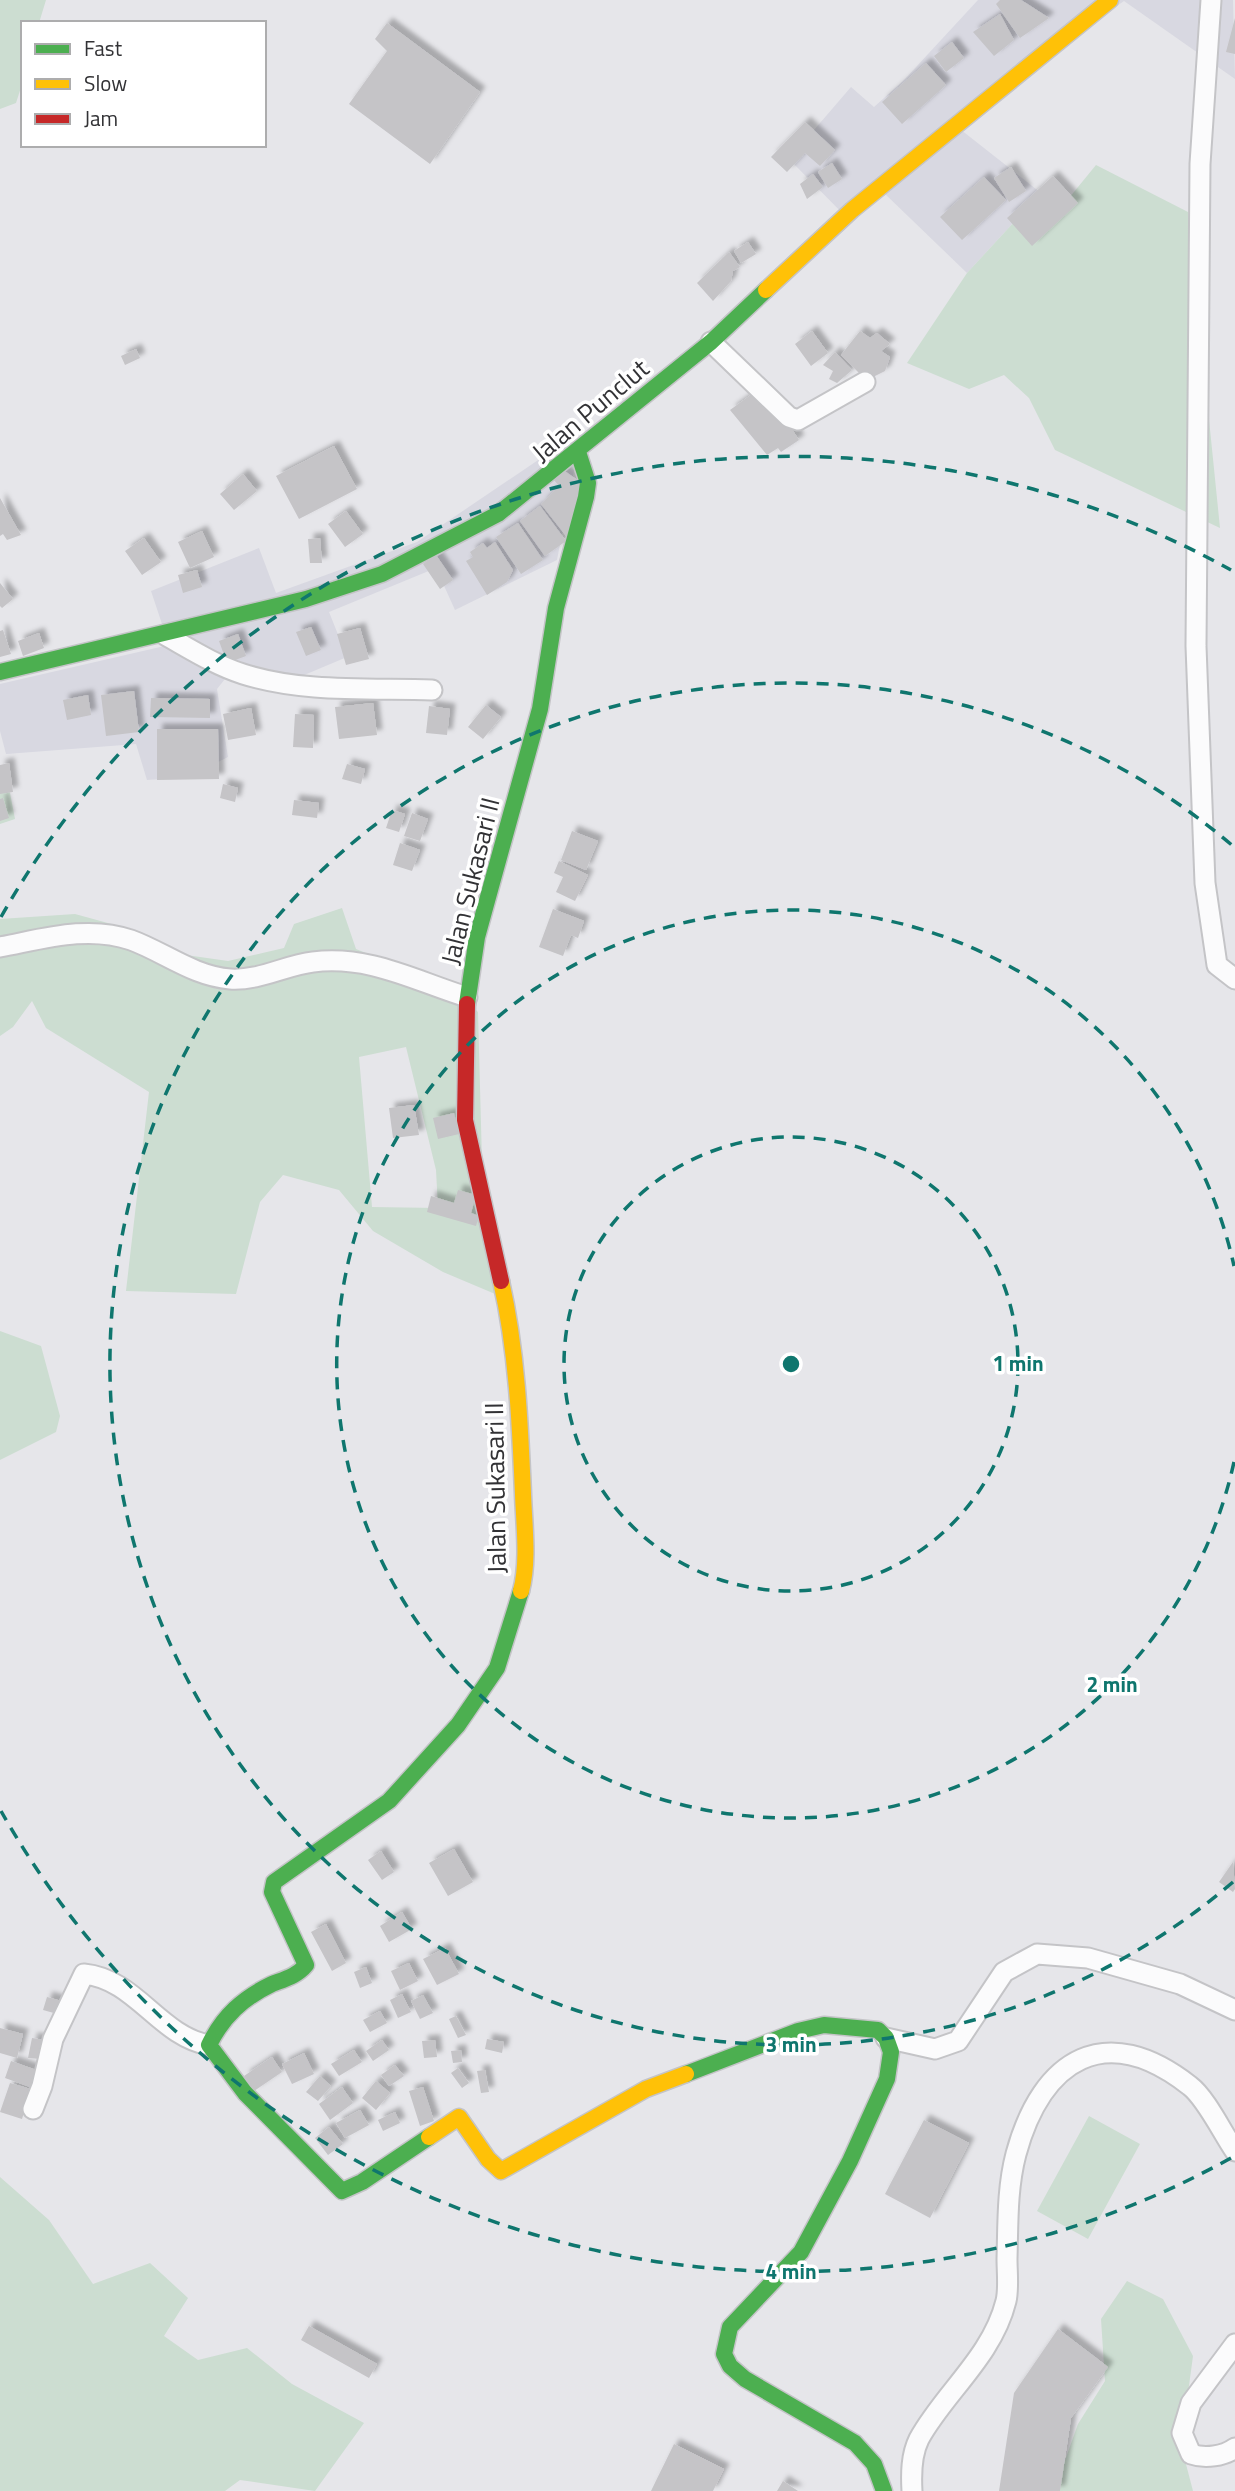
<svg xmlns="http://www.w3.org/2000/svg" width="1235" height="2491" font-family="'Titillium Web',sans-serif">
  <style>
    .built { fill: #d8d8e1 }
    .green { fill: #ccddd1; fill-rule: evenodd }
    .building { fill: #c5c4c7; filter: url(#shadow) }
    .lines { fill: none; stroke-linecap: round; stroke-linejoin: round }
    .street-casing { stroke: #c4c4c7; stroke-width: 23 }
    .fast-casing { stroke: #c4c4c7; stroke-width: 19 }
    .slow-casing { stroke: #c4c4c7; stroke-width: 19 }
    .jam-casing { stroke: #c4c4c7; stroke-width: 19 }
    .street { stroke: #fbfbfc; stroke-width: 19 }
    .fast { stroke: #4caf50; stroke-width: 16 }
    .slow { stroke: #ffc107; stroke-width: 16 }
    .jam { stroke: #c62828; stroke-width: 16 }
    .ring { fill: none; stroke: #0f766e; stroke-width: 3.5; stroke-dasharray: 12 9 }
    .labels { text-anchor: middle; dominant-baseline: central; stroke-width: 7; stroke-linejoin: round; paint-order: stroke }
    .street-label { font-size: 26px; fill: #323235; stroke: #fff }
    .centre { fill: #0f766e; stroke: #fff; stroke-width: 3.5 }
    .ring-label { font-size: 21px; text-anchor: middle; font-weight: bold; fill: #0f766e; stroke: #fff; stroke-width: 7; stroke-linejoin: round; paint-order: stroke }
  </style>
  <defs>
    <filter id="shadow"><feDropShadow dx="5.5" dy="-5.5" stdDeviation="2" flood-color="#0004"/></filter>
  </defs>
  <rect width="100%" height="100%" fill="#e6e6ea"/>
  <path class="built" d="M 978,0 L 1233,0 L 1235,79 L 1124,1 L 951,122 L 1041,193 L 967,273 L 884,193 L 851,222 L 789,159 L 851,87 L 874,107 L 904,80 Z
    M 550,452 L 575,465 L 557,560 L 455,610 L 436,568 L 329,612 L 347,657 L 290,681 L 225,679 L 217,689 L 228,757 L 188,777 L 147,780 L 136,744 L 6,754 L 0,731 L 0,684 L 169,645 L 151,591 L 259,548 L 276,593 L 417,542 Z"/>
  <path class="green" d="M 0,0 L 46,0 L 39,23 L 23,23 L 23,81 L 16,103 L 0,109 Z
    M 1096,165 L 1188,212 L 1220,528 L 1055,450 L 1029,398 L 1004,375 L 969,389 L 907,363 L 967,273 L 1041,193 L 1060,209 Z
    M 0,772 L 6,772 L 15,819 L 0,824 Z
    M 342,908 L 356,949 L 453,988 L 478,1012 L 483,1199 L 507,1299 L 443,1272 L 373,1231 L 339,1190 L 283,1175 L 260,1202 L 236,1294 L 126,1291 L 149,1092 L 46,1028 L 32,1001 L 13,1027 L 0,1036 L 0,919 L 75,914 L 137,931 L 179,954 L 228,961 L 284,948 L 294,924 ZM 406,1047 L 436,1170 L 438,1208 L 372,1207 L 359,1057 Z
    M 0,1331 L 41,1346 L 60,1416 L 56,1432 L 0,1460 Z
    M 1089,2116 L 1140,2144 L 1088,2239 L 1037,2211 Z
    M 0,2177 L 49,2220 L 93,2284 L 150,2263 L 188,2298 L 164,2336 L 198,2360 L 247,2348 L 292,2384 L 364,2423 L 315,2491 L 240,2480 L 225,2491 L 0,2491 Z
    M 1127,2281 L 1163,2299 L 1193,2356 L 1181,2445 L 1193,2491 L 1054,2491 L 1078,2424 L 1105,2381 L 1101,2319 Z"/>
  <path class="building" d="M 1000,0 L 1021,0 L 1049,18 L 1020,38 L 996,4 Z
    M 1000,14 L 1014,40 L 994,56 L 973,32 Z
    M 1235,18 L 1235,54 L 1226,52 Z
    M 387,23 L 480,92 L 430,164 L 349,104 L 387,51 L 375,39 Z
    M 952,42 L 964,58 L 946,72 L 934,56 Z
    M 926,63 L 946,85 L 902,124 L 882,102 Z
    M 805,122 L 835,150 L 820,166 L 805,153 L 787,172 L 771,157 Z
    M 832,163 L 842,179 L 828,188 L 818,172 Z
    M 1011,167 L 1026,191 L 1009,202 L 994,178 Z
    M 813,174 L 823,187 L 807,199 L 800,184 Z
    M 1053,176 L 1078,203 L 1032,246 L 1007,218 Z
    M 984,177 L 1006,200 L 962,240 L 940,217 Z
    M 748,242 L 756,254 L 741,263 L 734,251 Z
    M 729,252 L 740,267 L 733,271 L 731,281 L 713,301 L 697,283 Z
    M 812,331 L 828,353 L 811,366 L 795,344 Z
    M 860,331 L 870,338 L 877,333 L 890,344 L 881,351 L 890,357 L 885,371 L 873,377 L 862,376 L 841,355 Z
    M 136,349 L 140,358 L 125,365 L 121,356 Z
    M 835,352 L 852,370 L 837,383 L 829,379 L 833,371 L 823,365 Z
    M 755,392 L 784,417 L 799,440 L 781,452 L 778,448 L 767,455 L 730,410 Z
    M 334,446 L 357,489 L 299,519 L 276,476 Z
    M 563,470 L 583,484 L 567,537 L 541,504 L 559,486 L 554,480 Z
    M 243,474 L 257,491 L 234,510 L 220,494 Z
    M 0,498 L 21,535 L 7,540 L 3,534 L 0,536 Z
    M 540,506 L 566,541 L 545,556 L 520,521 Z
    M 346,511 L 363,534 L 345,547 L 328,524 Z
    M 518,523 L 543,560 L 521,574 L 496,537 Z
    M 202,531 L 214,557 L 190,568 L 178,542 Z
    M 144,538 L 161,562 L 142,575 L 125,551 Z
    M 320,538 L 322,563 L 310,563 L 308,539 Z
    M 495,542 L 513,570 L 507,582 L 487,595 L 466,561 L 473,557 L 470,552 L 483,543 L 487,548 Z
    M 436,555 L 453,580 L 440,589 L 423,564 Z
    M 197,570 L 202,587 L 183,593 L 178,575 Z
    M 0,583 L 13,599 L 2,608 L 0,606 Z
    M 311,627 L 321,650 L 306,656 L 296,632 Z
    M 360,628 L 369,659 L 346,665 L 337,634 Z
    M 3,630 L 11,654 L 0,657 L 0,631 Z
    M 39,633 L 44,648 L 23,656 L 18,641 Z
    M 238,634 L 246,656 L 227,663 L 219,641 Z
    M 134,691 L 139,732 L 106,736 L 101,695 Z
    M 88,695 L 91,715 L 67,720 L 63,700 Z
    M 151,698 L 210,699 L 210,718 L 150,717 Z
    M 373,703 L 377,735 L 339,739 L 335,707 Z
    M 486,705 L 501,717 L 483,739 L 468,727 Z
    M 429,706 L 450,709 L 447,735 L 426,733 Z
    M 251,708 L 256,735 L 228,740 L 223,714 Z
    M 295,714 L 314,715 L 313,748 L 293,747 Z
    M 157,729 L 218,729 L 219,779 L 157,780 Z
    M 9,763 L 13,792 L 0,794 L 0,765 Z
    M 347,764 L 365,769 L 361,784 L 342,779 Z
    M 223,784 L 238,788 L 235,802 L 220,798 Z
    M 3,798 L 9,818 L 0,821 L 0,799 Z
    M 294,800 L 319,803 L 317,818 L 292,815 Z
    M 392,810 L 405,814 L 399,832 L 386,828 Z
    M 412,813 L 428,819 L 420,841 L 404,836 Z
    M 572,831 L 598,841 L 586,870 L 561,860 Z
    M 400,843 L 420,850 L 412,871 L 393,865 Z
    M 559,861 L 588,875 L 575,901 L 556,892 L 563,877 L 554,873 Z
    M 553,909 L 584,921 L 578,938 L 571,935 L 563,956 L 539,947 Z
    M 414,1105 L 419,1135 L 393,1138 L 389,1108 Z
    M 454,1113 L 459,1134 L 438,1139 L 433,1118 Z
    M 458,1190 L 476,1195 L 471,1213 L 479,1216 L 476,1226 L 427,1212 L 431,1196 L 454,1203 Z
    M 454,1849 L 473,1882 L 448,1896 L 429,1863 Z
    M 381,1851 L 394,1872 L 382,1880 L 368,1860 Z
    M 1233,1862 L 1235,1889 L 1233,1892 L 1219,1882 Z
    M 402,1912 L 412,1929 L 389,1942 L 380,1926 Z
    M 326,1924 L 346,1963 L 332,1971 L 311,1932 Z
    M 445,1948 L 459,1974 L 437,1985 L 423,1959 Z
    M 409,1963 L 418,1981 L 400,1990 L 391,1971 Z
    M 366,1967 L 372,1983 L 360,1988 L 354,1972 Z
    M 402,1994 L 411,2012 L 398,2018 L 390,2000 Z
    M 423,1995 L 433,2013 L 420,2019 L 411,2001 Z
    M 47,1997 L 65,2002 L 61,2015 L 43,2010 Z
    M 380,2011 L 387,2023 L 370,2032 L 363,2020 Z
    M 456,2016 L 466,2035 L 458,2038 L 449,2019 Z
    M 0,2028 L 23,2034 L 17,2058 L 0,2053 Z
    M 32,2038 L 44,2040 L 41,2059 L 28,2058 Z
    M 487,2039 L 504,2042 L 502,2053 L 485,2049 Z
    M 382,2040 L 389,2050 L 373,2061 L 366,2051 Z
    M 435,2040 L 437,2057 L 424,2058 L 422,2041 Z
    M 354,2050 L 362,2062 L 339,2076 L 331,2064 Z
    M 461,2050 L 462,2062 L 453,2063 L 451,2051 Z
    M 304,2053 L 314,2074 L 292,2084 L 282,2064 Z
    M 272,2057 L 282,2072 L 254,2091 L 244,2076 Z
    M 11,2061 L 39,2071 L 33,2088 L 5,2078 Z
    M 395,2065 L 404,2076 L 389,2086 L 381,2075 Z
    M 458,2068 L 469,2083 L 462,2088 L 451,2073 Z
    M 485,2070 L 489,2092 L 481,2093 L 477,2071 Z
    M 320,2076 L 331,2086 L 318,2101 L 306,2092 Z
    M 376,2081 L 390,2093 L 376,2110 L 362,2098 Z
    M 10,2083 L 31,2089 L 22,2119 L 0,2112 Z
    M 342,2087 L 353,2103 L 330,2120 L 319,2104 Z
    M 423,2087 L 434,2121 L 420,2126 L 409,2091 Z
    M 360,2110 L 369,2125 L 345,2138 L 336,2123 Z
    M 395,2112 L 400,2123 L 383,2131 L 378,2120 Z
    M 924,2120 L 969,2143 L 930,2218 L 885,2194 Z
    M 329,2127 L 343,2144 L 328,2155 L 315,2138 Z
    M 309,2326 L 377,2364 L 369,2378 L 301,2340 Z
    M 1058,2329 L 1108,2367 L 1071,2418 L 1060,2491 L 999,2491 L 1014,2393 Z
    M 674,2444 L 724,2469 L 713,2491 L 651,2491 Z
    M 783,2481 L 798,2491 L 777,2491 Z"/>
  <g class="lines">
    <defs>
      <path id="street" d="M 1211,0 L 1200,164 L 1196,646 L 1205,883 L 1217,965 L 1235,979
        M 711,342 L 789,417 L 798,420 L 865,382
        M 165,635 C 190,649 215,665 243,674 C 302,693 370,688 432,690
        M 0,947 C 43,939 88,925 131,940 C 164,952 193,976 230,979 C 259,981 286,965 313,962 C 370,955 415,981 467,997
        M 886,2038 L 935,2049 L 958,2041 L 1004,1972 L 1037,1954 L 1088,1958 L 1180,1984 L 1235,2010
        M 33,2109 L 42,2086 L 53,2039 L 84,1974 C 136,1979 159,2036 209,2045
        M 1235,2344 L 1191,2403 L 1182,2433 L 1191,2454 C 1205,2459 1224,2456 1235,2448
        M 912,2491 C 911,2474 911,2455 919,2439 C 944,2393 992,2357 1006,2301 C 1009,2289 1007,2272 1007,2259 C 1008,2224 1007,2188 1016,2154 C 1042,2058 1106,2020 1190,2086 C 1206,2098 1223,2134 1235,2151"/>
      <path id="fast" d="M 0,672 L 306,599 L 382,574 L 498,514 L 711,342 L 766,290
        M 467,1004 L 477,937 L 540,709 L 556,608 L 586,497 L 588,483 L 578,452
        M 686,2074 L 798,2031 L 824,2025 L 878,2030 L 886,2038 L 891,2052 L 887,2079 L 850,2161 L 801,2252 L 730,2327 L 724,2354 L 730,2366 L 745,2379 L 855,2443 L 874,2464 L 884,2491
        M 429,2137 L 362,2182 L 342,2191 L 245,2093 L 209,2045 C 223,2016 243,1998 272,1984 C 285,1979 297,1976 306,1965 L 272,1892 L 274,1882 L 389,1801 L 458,1725 L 497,1668 L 521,1591"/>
      <path id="slow" d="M 766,290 L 852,210 L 1110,0
        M 501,1281 C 517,1351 520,1423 523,1494 C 524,1524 529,1562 521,1591
        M 429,2137 L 459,2117 L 488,2159 L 501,2171 L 646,2089 L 686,2074"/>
      <path id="jam" d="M 467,1004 L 465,1120 L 501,1281"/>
    </defs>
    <use href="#street" class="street-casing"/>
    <use href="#fast" class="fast-casing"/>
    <use href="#slow" class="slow-casing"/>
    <use href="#jam" class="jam-casing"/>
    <use href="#street" class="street"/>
    <use href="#fast" class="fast"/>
    <use href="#slow" class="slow"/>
    <use href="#jam" class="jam"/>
  </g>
  <g class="ring">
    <circle cx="791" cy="1364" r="227"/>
    <path d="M1234 1462A454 454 0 1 1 1234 1266"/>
    <path d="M1233 1882A681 681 0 1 1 1233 846"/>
    <path d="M1231 2158A908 908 0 0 1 1 1811M1 917A908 908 0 0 1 1231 570"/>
  </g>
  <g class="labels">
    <g class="street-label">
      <text transform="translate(590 410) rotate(-40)">Jalan Punclut</text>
      <text transform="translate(470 881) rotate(-76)">Jalan Sukasari II</text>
      <text transform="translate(495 1488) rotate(-91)">Jalan Sukasari II</text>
    </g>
  </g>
  <circle cx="791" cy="1364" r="10" class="centre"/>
  <g class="ring-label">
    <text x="1018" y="1371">1 min</text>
    <text x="1112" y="1692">2 min</text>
    <text x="791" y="2052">3 min</text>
    <text x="791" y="2279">4 min</text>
  </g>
  <rect x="21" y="21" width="245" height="126" fill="#ffffff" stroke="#adadae" stroke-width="2"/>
  <rect x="35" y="44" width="35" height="10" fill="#4caf50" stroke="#adadae" stroke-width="2"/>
  <text x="84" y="56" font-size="21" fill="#323235">Fast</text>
  <rect x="35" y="79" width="35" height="10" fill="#ffc107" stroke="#adadae" stroke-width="2"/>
  <text x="84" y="91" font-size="21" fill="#323235">Slow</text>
  <rect x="35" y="114" width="35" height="10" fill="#c62828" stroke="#adadae" stroke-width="2"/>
  <text x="84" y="126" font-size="21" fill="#323235">Jam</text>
</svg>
